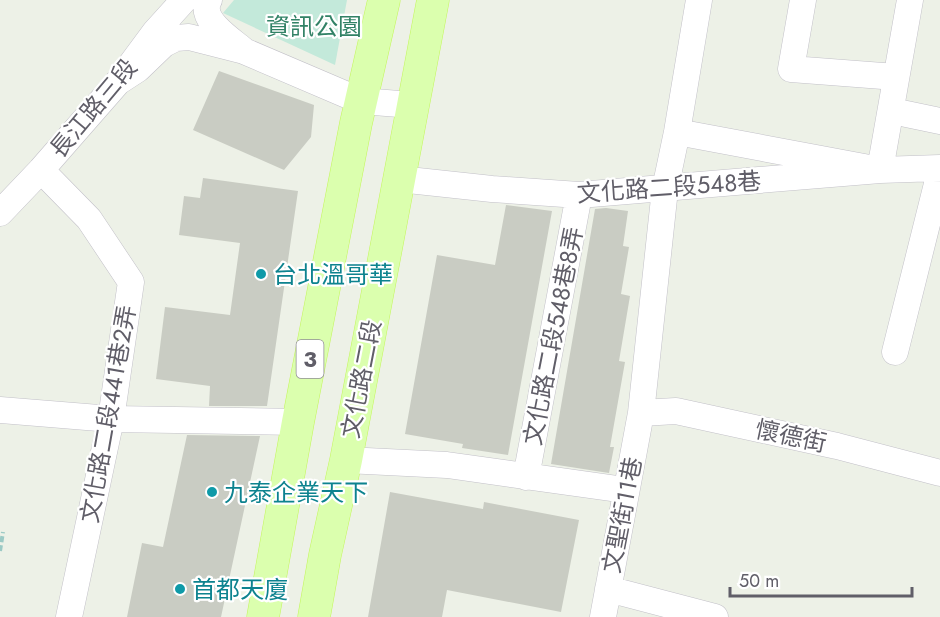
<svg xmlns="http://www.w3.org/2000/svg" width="940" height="617" font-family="Jost,'Noto Sans TC',sans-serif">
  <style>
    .green { fill: #c3e9da }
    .building { fill: #c9ccc3 }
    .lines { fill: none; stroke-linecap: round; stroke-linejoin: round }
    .minor-casing { stroke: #c2c0c8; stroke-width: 27 }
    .major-casing { stroke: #c4f65b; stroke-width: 33 }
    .path { stroke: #9ccac5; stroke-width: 4; stroke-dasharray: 6 3; stroke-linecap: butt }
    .minor { stroke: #fff; stroke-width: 26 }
    .major { stroke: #dbffae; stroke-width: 32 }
    .culture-dot { fill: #0f9aa8; stroke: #fff; stroke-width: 2 }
    .labels { text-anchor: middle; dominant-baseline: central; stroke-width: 4.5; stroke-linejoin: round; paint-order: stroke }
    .shield { fill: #fff; stroke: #908e95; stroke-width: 1.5 }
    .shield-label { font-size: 22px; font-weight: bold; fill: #605e68 }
    .park-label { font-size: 24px; fill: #328266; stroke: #fff }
    .street-label { font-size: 24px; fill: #605e68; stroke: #fff }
    .culture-label { font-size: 24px; fill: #0d838f; stroke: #fff; text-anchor: start }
  </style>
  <rect width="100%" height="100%" fill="#edf1e7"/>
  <path class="green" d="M 234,0 L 347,0 L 335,65 L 223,13 Z"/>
  <path class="building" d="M 219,71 L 314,105 L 311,137 L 284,170 L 193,130 Z
    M 203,178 L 298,191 L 267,406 L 209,406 L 210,386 L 156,379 L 165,307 L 230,315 L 240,243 L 179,235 L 184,196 L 200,198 Z
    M 506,205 L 552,211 L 508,455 L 462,448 L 463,444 L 405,434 L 437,255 L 495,265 Z
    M 606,208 L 628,211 L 623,246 L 629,247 L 621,294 L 630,296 L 619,361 L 625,362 L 610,447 L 614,447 L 609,473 L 551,464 L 595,209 Z
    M 187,435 L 260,436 L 221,617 L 127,617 L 142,543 L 163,547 Z
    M 390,492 L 483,509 L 484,502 L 579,520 L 561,612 L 447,590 L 442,617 L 368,617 Z"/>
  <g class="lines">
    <defs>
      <path id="minor" d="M 209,0 C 198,19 229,38 242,49
        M 803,0 L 791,69 L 896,77
        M 118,82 L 138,69 L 164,44 L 176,38 L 189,37 L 244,51 L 361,101 L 412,105
        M 892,111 L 940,121
        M 677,132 L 880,170 L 910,0
        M 41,170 L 89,219 L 131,282 L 111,419 L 69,617
        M 399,179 L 492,189 L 579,195 L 880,170 L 940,168
        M 0,213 L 41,170 L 118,82 L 155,32 L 184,0
        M 895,352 L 940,172
        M 0,410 L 111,419 L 298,422
        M 641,413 L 676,411 L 837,446 L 940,473
        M 346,460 L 447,465 L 625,490
        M 526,477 L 579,195
        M 608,589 L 715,617
        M 603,617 L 641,413 L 665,189 L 677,132 L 699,0"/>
      <path id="major" d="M 263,617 L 298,422 L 356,123 L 384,0
        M 314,617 L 325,555 L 346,460 L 433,0"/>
    </defs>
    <use href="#minor" class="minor-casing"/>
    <use href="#major" class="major-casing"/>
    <path class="path" d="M 0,551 L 3,532"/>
    <use href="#minor" class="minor"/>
    <use href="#major" class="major"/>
  </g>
  <g class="culture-dot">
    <circle cx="261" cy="274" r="6"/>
    <circle cx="212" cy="492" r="6"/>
    <circle cx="180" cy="589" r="6"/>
  </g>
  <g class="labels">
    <rect class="shield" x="296.5" y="340" width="27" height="38" rx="4.5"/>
    <g class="shield-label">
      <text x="310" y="359">3</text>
    </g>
    <g class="park-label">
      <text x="314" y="26">資訊公園</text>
    </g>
    <g class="street-label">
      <text transform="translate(93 108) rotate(-50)">長江路三段</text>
      <text transform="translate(669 187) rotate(-4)">文化路二段548巷</text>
      <text transform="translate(553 336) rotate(-79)">文化路二段548巷8弄</text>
      <text transform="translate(361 379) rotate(-79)">文化路二段</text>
      <text transform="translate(108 414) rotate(-80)">文化路二段441巷2弄</text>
      <text transform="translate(791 436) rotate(12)">懷德街</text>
      <text transform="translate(622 515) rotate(-79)">文聖街11巷</text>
    </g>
    <g class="culture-label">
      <text x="273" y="274">台北溫哥華</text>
      <text x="224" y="492">九泰企業天下</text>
      <text x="192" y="589">首都天廈</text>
    </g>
  </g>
  <path d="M730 587v9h182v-9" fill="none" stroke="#605e68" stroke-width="3"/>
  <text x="739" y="587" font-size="18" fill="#605e68" stroke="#ffffff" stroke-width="4.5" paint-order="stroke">50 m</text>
</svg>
